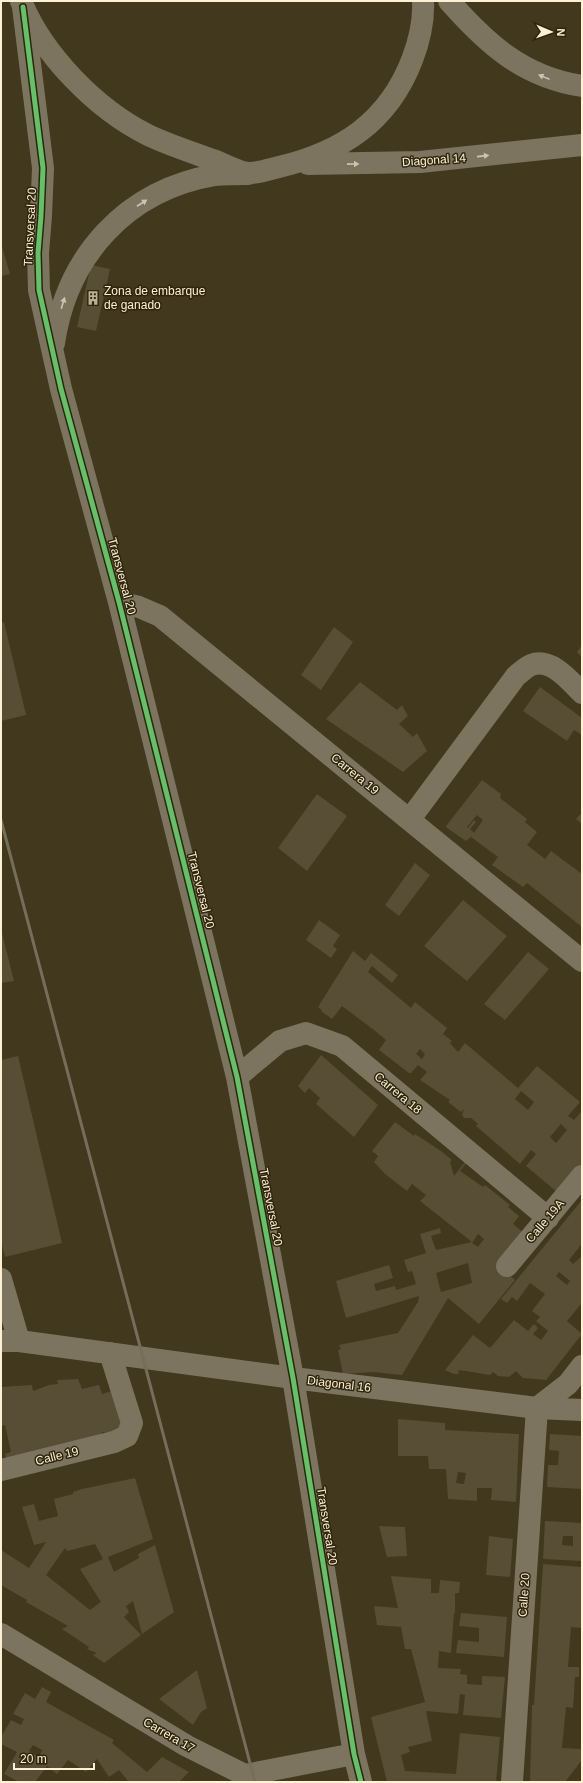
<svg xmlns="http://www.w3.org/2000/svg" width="583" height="1783" font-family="Helvetica,sans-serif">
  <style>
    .building { fill: #574e35; fill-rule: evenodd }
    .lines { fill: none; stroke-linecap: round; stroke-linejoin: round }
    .street { stroke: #7c745f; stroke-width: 22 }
    .secondary { stroke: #7c745f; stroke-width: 22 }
    .rail { stroke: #766e5a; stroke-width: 3 }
    .cycleway-casing { stroke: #2f250d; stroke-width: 8 }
    .cycleway { stroke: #61c268; stroke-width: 5 }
    .oneway { fill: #d0c5aa }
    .labels { text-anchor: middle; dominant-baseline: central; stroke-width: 3; stroke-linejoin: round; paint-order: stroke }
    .street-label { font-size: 12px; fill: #fdf0d3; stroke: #2f250d }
    .poi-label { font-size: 12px; fill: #fdf0d3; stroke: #2f250d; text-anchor: start }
  </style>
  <rect width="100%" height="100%" fill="#41381e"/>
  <path class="building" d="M 1,243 L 10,274 L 1,276 Z
    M 91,265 L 110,269 L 96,331 L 77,327 Z
    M 4,622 L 26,715 L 1,721 L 1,623 Z
    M 334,627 L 353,642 L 321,690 L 301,675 Z
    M 582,645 L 582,657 L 577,652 Z
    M 360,682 L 397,710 L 402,705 L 408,716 L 399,724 L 413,737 L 417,733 L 427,751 L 403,772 L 326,719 Z
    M 540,687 L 582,718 L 582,735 L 574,730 L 567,741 L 523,711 Z
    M 482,780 L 501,794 L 500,798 L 527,819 L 525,822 L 537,832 L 527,845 L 545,859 L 551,851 L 582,874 L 582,927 L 527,883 L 523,887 L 492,865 L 498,857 L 471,837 L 466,841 L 447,828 L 446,826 ZM 477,815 L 483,820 L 474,833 L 470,829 L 476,822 L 474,820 L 468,828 L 467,827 Z
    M 317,794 L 347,816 L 307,871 L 278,848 Z
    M 582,812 L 582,824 L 576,819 Z
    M 415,863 L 430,875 L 399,916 L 385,905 Z
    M 463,900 L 507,936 L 467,981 L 424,946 Z
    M 319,920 L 340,935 L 333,946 L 337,949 L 331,958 L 306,940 Z
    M 1,929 L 14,981 L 1,983 Z
    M 353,951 L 365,961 L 371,953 L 398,975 L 392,983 L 372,966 L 368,972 L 411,1008 L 415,1002 L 447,1028 L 443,1034 L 452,1041 L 450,1043 L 458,1052 L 465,1043 L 518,1088 L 537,1066 L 580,1102 L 568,1116 L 574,1120 L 582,1111 L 582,1167 L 557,1192 L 526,1166 L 536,1154 L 531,1150 L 520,1164 L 476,1126 L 478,1124 L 471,1118 L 464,1118 L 462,1115 L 464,1109 L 461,1112 L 448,1102 L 450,1100 L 420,1080 L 427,1072 L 418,1065 L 411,1073 L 409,1073 L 379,1050 L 386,1040 L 374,1030 L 342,1006 L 332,1019 L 321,1011 L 322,1010 L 318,1007 ZM 420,1049 L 425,1054 L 422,1059 L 416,1054 ZM 521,1091 L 534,1102 L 528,1110 L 515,1099 ZM 561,1124 L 567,1130 L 556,1143 L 550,1137 Z
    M 528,952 L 549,969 L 505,1020 L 484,1004 Z
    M 321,1055 L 378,1105 L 354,1137 L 316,1104 L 320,1098 L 309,1088 L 305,1093 L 298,1086 Z
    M 18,1056 L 62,1243 L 5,1257 L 1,1241 L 1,1060 Z
    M 395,1122 L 414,1136 L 415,1134 L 441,1151 L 452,1160 L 450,1162 L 454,1176 L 465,1162 L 466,1163 L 460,1171 L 483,1187 L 485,1185 L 510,1205 L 508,1207 L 519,1216 L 513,1224 L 524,1233 L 498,1265 L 515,1280 L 479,1324 L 448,1298 L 402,1375 L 374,1372 L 343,1374 L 338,1350 L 341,1349 L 339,1345 L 398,1333 L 418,1302 L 419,1296 L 346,1318 L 336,1281 L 389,1265 L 393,1278 L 374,1284 L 376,1291 L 395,1286 L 396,1290 L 416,1284 L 412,1271 L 408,1272 L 404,1260 L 426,1253 L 420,1234 L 440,1228 L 441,1233 L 431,1236 L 436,1250 L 472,1242 L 420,1201 L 426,1195 L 412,1184 L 407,1191 L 385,1174 L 374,1162 L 378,1156 L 372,1151 ZM 478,1234 L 484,1239 L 478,1247 L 472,1243 ZM 468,1263 L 472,1283 L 441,1292 L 436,1273 Z
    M 582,1200 L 582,1246 L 581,1245 L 569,1260 L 573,1264 L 582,1256 L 582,1303 L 567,1321 L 582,1334 L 546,1380 L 523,1378 L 516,1371 L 509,1377 L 498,1376 L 493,1372 L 490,1375 L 459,1370 L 458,1374 L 454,1374 L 445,1370 L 473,1335 L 490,1348 L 514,1320 L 528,1331 L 534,1324 L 538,1328 L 533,1334 L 541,1340 L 548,1331 L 536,1321 L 540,1317 L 532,1311 L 545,1294 L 530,1283 L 517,1301 L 512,1297 L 507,1303 L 501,1299 ZM 559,1272 L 570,1281 L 567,1285 L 556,1276 Z
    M 78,1379 L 82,1389 L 99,1385 L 102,1394 L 115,1390 L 125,1433 L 116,1436 L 103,1432 L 87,1444 L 8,1467 L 5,1454 L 11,1452 L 5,1425 L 1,1426 L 1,1387 L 32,1385 L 33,1391 L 49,1385 L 58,1384 L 57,1380 Z
    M 398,1419 L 445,1423 L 445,1430 L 519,1434 L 516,1502 L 491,1500 L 492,1488 L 477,1488 L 477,1501 L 448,1499 L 446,1469 L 429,1469 L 428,1456 L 398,1456 ZM 458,1472 L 466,1473 L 464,1484 L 456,1483 Z
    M 550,1434 L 582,1436 L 582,1489 L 547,1487 L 548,1465 L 558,1465 L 559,1451 L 549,1450 Z
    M 135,1478 L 153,1539 L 108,1557 L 114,1572 L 139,1558 L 138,1554 L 155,1545 L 174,1612 L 142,1634 L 133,1601 L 126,1606 L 129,1612 L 124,1617 L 141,1635 L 104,1663 L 93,1655 L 97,1653 L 87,1649 L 89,1647 L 62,1629 L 68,1626 L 26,1602 L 27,1600 L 1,1585 L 1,1550 L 29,1568 L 46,1542 L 34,1545 L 22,1507 L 34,1504 L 39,1521 L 58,1516 L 54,1499 L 73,1494 L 73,1492 L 82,1489 ZM 95,1544 L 103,1559 L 80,1569 L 101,1602 L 90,1610 L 46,1575 L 65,1548 L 67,1551 Z
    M 545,1521 L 582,1523 L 582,1561 L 543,1559 ZM 563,1536 L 573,1536 L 573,1546 L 562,1545 Z
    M 379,1526 L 405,1527 L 407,1556 L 387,1557 Z
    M 489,1536 L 513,1539 L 510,1577 L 486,1575 Z
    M 543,1564 L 582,1567 L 582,1628 L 571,1627 L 568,1667 L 579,1667 L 579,1677 L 575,1677 L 573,1708 L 566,1707 L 562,1748 L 582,1749 L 582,1760 L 565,1782 L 530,1782 L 532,1705 L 534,1705 Z
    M 391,1576 L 431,1579 L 431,1593 L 439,1593 L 440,1580 L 460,1582 L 459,1593 L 455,1593 L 455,1613 L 454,1613 L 451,1653 L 439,1651 L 438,1668 L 461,1669 L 460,1674 L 467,1675 L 467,1684 L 482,1685 L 482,1676 L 505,1677 L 501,1718 L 463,1715 L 465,1695 L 460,1694 L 458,1714 L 426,1711 L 432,1741 L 408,1747 L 410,1752 L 401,1755 L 405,1771 L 456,1774 L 460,1733 L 500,1737 L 496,1782 L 387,1782 L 371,1717 L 425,1702 L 411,1649 L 405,1649 L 401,1627 L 377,1625 L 374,1606 L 398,1608 Z
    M 461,1613 L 507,1617 L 504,1657 L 456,1653 L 458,1640 L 479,1642 L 479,1628 L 459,1626 Z
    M 197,1670 L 207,1708 L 201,1712 L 193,1725 L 159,1699 Z
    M 42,1687 L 51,1692 L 46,1702 L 114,1740 L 112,1743 L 147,1772 L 162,1757 L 189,1772 L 179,1782 L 129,1782 L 119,1770 L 109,1777 L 97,1759 L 86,1772 L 68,1760 L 57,1774 L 47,1766 L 35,1782 L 19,1782 L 4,1774 L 17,1752 L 1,1744 L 1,1737 L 11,1720 L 21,1725 L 24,1719 L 13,1714 L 25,1693 L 35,1699 ZM 33,1745 L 42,1750 L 39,1757 L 29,1751 Z"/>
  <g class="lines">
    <path class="street" d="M 23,7 L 43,168 L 41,216 L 38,253 L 39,290 L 61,389 L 119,602 L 237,1077 L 293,1378 L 354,1754 L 361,1782
      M 54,343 C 67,256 126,190 215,175 C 226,174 237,174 248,174
      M 119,602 L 139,607 L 160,616 L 582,961
      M 410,819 L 516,676 C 520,673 526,667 531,665 C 551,657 570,681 582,693
      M 237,1077 L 280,1041 L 306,1033 L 342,1046 L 548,1218
      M 507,1266 L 582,1176
      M 1,1279 L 19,1341
      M 1,1341 L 19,1341 L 293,1378 L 537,1408 L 582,1410
      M 537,1408 L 568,1384 L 582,1366
      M 1,1470 L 114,1442 L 127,1436 L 132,1423 L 110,1353
      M 1,1634 L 187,1746 L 245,1775 L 354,1754
      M 512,1782 L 537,1408"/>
    <path class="secondary" d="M 21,1 C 43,55 96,109 148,135 C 169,145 191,152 213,160 C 222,163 241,174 250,173 C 259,173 270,169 279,167 C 342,152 388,122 412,60 C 419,42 424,20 423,1
      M 449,1 C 487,44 523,77 582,86
      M 308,164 L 420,162 L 582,145"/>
    <path class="rail" d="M 1,820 L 255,1782"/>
    <defs>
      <path id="cycleway" d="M 23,7 L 43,168 L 41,216 L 38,253 L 39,290 L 61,389 L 119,602 L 237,1077 L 293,1378 L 354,1754 L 361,1782"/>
    </defs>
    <use href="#cycleway" class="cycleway-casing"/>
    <use href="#cycleway" class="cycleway"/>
  </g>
  <defs><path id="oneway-solid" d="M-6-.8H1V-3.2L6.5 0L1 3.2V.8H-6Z"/></defs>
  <g class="oneway">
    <use href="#oneway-solid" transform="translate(544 77) rotate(-158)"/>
    <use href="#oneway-solid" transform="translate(483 156) rotate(-6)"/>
    <use href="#oneway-solid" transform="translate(353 164) rotate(-1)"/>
    <use href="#oneway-solid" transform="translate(142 203) rotate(-33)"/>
    <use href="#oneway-solid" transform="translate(63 303) rotate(-73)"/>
  </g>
  <defs>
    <symbol id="building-bare" viewBox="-9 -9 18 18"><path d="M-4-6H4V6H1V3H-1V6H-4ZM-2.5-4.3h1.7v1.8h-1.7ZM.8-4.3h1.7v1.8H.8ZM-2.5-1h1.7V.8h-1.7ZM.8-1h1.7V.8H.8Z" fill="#bbb094" stroke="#2f250d" stroke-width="2.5" paint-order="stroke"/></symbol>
  </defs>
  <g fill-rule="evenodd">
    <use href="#building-bare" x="83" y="288" width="20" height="20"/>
  </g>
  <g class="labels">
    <g class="street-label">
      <text transform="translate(434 160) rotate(-4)">Diagonal 14</text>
      <text transform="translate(30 227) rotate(-87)">Transversal 20</text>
      <text transform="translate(122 576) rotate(75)">Transversal 20</text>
      <text transform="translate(355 774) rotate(39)">Carrera 19</text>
      <text transform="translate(201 890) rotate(76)">Transversal 20</text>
      <text transform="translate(398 1093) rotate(40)">Carrera 18</text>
      <text transform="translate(271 1207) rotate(79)">Transversal 20</text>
      <text transform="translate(545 1221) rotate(-50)">Calle 19A</text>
      <text transform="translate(339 1384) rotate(7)">Diagonal 16</text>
      <text transform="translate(57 1456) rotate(-14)">Calle 19</text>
      <text transform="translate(327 1526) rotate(81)">Transversal 20</text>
      <text transform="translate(524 1595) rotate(-86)">Calle 20</text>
      <text transform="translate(169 1735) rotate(30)">Carrera 17</text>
    </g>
    <g class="poi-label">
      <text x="104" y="291">Zona de embarque<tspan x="104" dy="14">de ganado</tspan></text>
    </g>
  </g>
  <rect width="583" height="1783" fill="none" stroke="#fdf0d3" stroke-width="4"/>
  <g transform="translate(551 32) rotate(92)" stroke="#2f250d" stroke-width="3" paint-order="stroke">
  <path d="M0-3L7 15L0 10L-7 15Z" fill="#fdf0d3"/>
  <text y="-6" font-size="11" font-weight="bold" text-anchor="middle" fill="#fdf0d3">N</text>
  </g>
  <path d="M14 1763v6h80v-6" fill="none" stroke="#fdf0d3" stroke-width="2"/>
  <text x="20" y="1763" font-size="12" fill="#fdf0d3" stroke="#2f250d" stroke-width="3" paint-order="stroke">20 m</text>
</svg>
